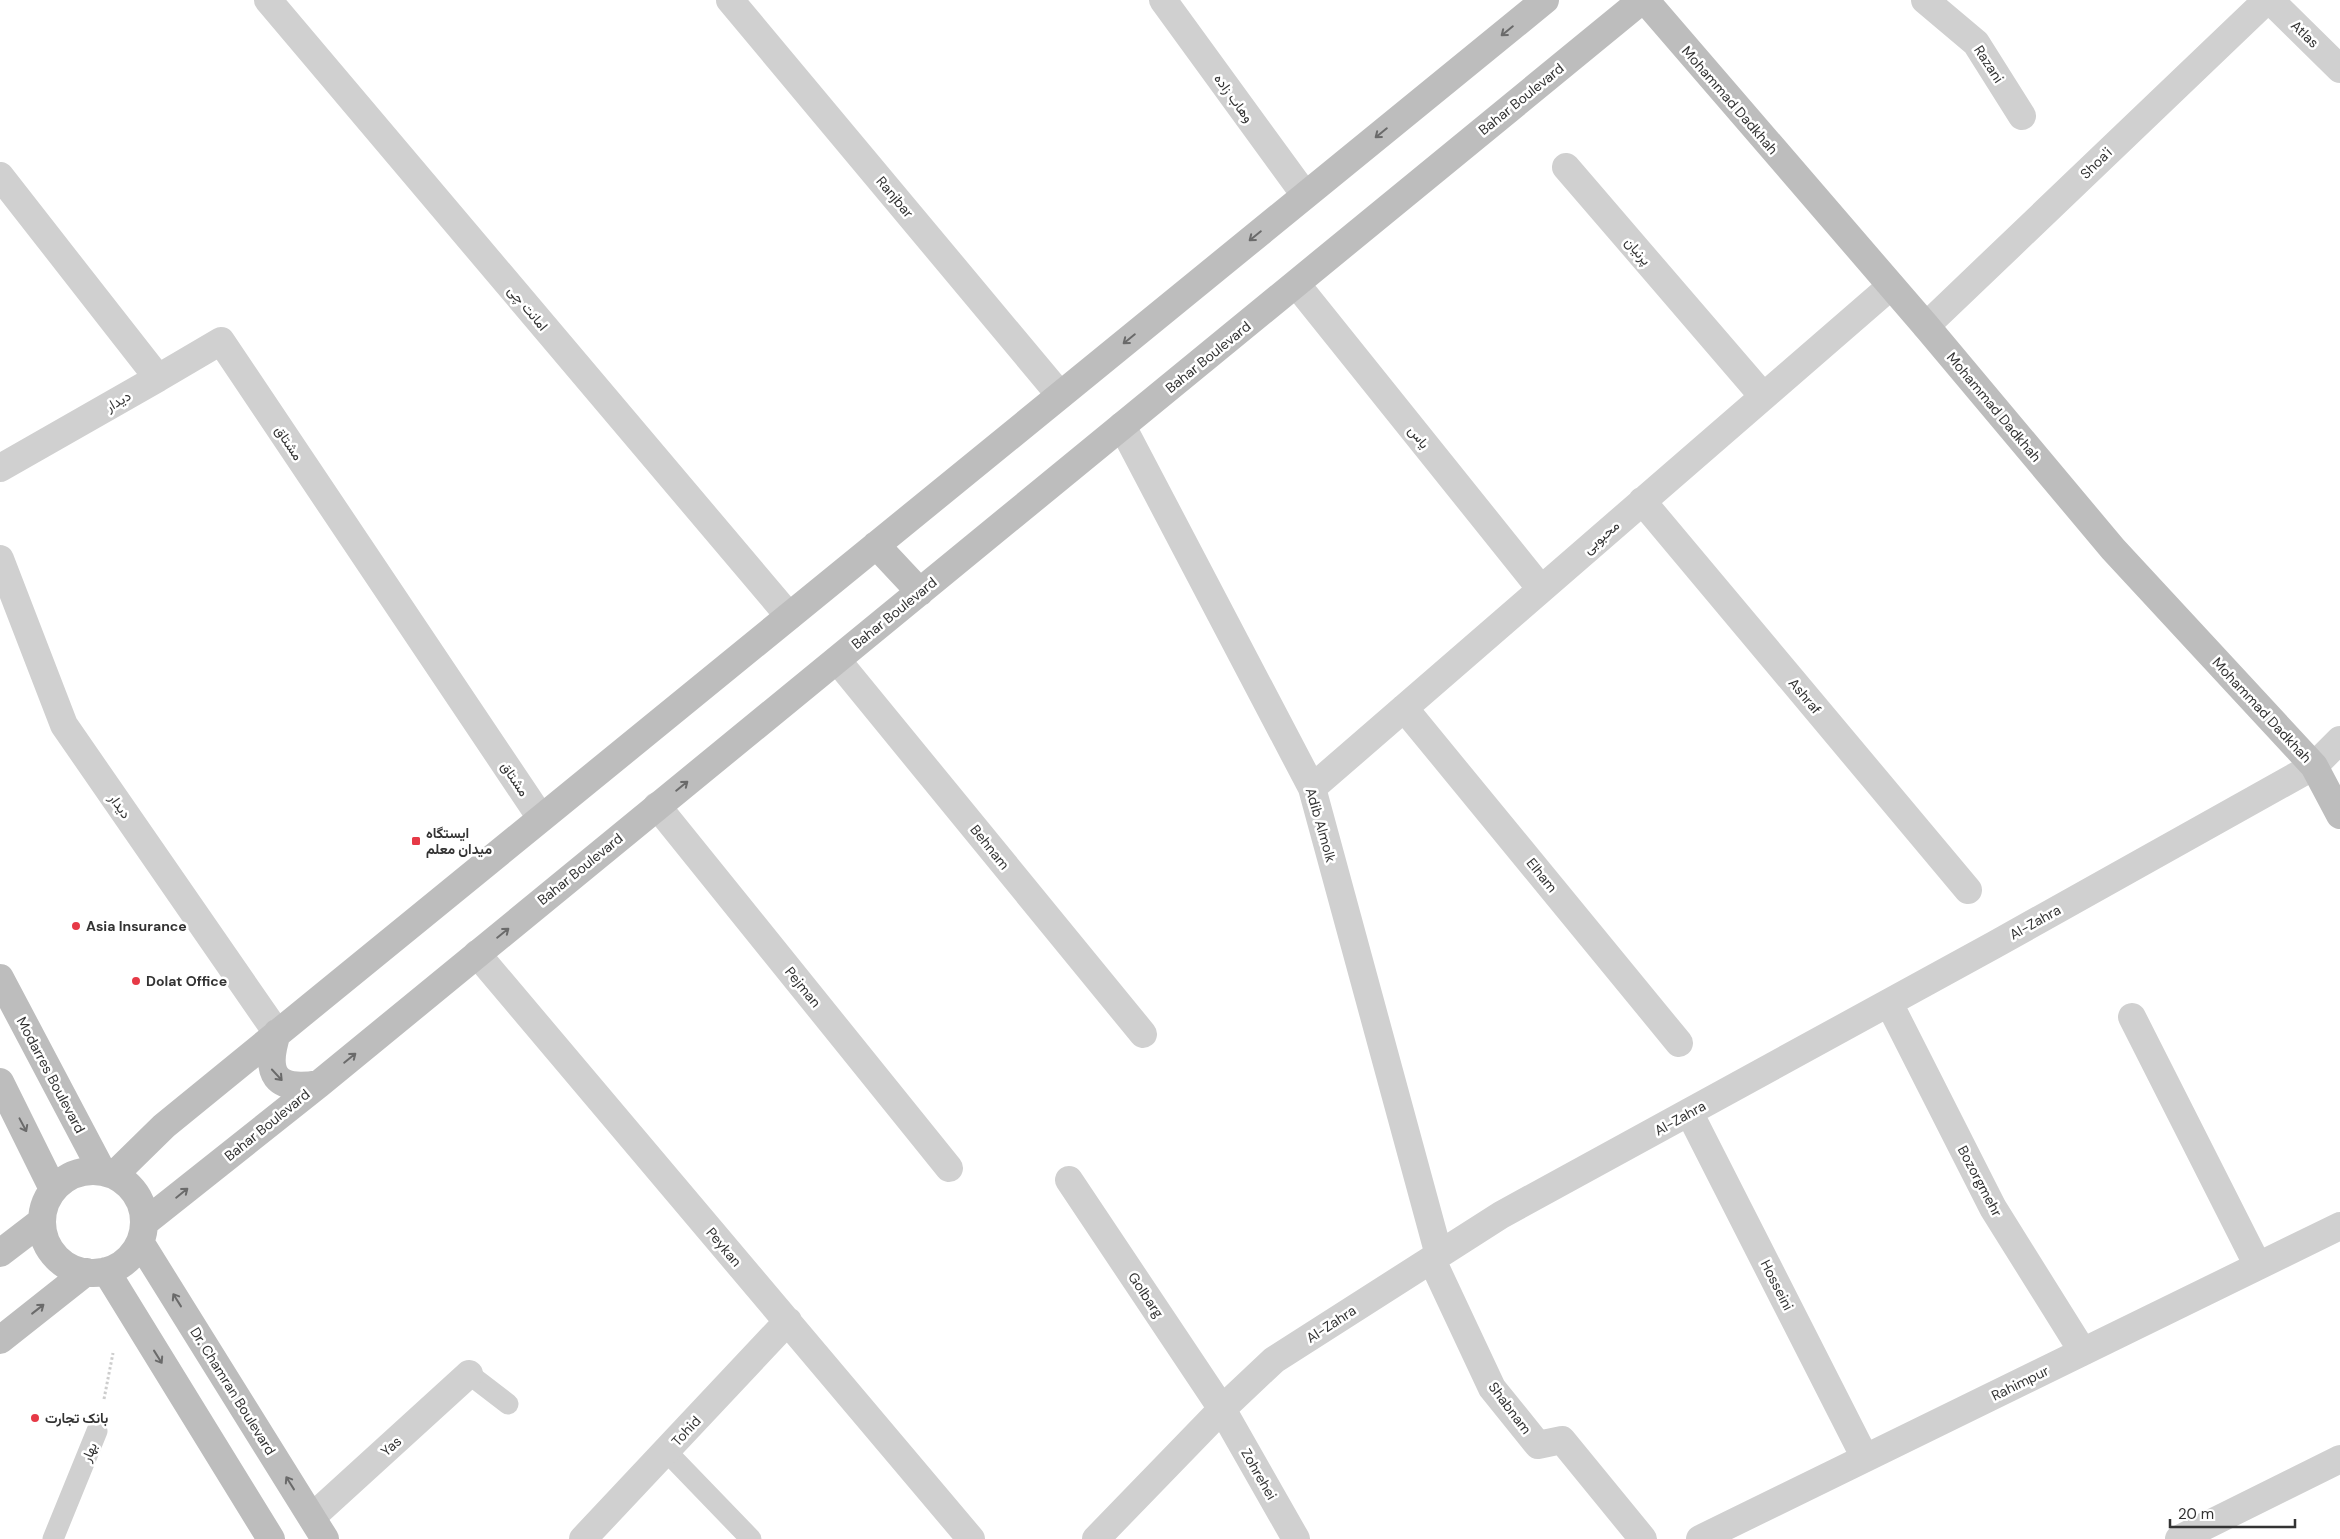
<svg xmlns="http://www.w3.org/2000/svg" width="2340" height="1539" font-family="'DM Sans',Vazirmatn,sans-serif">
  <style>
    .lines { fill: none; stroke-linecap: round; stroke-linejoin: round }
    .path { stroke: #cdcdcd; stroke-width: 3; stroke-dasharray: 2.5 2.5; stroke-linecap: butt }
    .lane { stroke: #d0d0d0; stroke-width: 21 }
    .street { stroke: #d0d0d0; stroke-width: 28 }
    .secondary { stroke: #bdbdbd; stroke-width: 28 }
    .oneway { stroke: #6a6a6a }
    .poi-dot { fill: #e63946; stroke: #fff; stroke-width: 2 }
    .labels { text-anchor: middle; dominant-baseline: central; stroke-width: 5; stroke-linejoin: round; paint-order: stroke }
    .street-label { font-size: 14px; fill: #333; stroke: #fff }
    .poi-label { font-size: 14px; font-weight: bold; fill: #333; stroke: #fff; text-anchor: start }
  </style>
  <rect width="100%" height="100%" fill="#fff"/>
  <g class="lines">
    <path class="path" d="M 104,1399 L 113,1353"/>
    <path class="lane" d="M 469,1374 L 508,1404
      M 667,1452 L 751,1539
      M 53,1539 L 97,1431"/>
    <path class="street" d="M 268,0 L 789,616
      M 730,0 L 1060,395
      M 1163,0 L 1305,195
      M 1925,0 L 1976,43 L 2022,116
      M 2270,0 L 2340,69
      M 1566,167 L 1763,396
      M 0,176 L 158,378 L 221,341 L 541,818
      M 1297,285 L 1541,589
      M 1926,326 L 2267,0
      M 1122,426 L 1312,788 L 1439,1255
      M 0,468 L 158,378
      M 1642,501 L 1968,890
      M 0,559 L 64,725 L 277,1033
      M 837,660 L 1143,1034
      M 1404,708 L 1679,1043
      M 1312,788 L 1891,286
      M 657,806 L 949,1168
      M 477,954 L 971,1539
      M 1889,1003 L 1993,1208 L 2083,1352
      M 2132,1017 L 2258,1266
      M 1689,1112 L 1865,1458
      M 1069,1180 L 1222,1409 L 1296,1539
      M 1432,1260 L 1492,1388 L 1538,1445 L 1562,1440 L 1643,1539
      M 312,1517 L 469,1374
      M 583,1539 L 788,1321
      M 1096,1539 L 1222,1409 L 1274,1360 L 1501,1215 L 1994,945 L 2314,766 L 2340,740
      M 1700,1539 L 2340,1226
      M 2179,1539 L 2340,1459"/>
    <path class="secondary" d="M 1645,0 L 1926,326 L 2113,549 L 2314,766 L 2340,815
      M 876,545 L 920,592
      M 0,978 L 102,1171
      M 277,1033 C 264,1074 275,1092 319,1084
      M 0,1082 L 53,1189
      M42 1222a51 51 0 1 1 102 0a51 51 0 1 1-102 0Z
      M 114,1175 L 164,1126 L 1545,0
      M 144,1223 L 319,1084 L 1642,0
      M 140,1242 L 325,1539
      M 0,1253 L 42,1221
      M 106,1271 L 271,1539
      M 0,1340 L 86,1272"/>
  </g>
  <defs><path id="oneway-shaft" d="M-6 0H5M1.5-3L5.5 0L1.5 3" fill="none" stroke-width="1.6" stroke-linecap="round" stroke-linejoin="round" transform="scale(1.25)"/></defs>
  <g class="oneway">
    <use href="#oneway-shaft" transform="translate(1507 31) rotate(141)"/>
    <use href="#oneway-shaft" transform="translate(1381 133) rotate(141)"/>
    <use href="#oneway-shaft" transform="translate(1255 236) rotate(141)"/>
    <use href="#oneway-shaft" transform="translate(1129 339) rotate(141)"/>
    <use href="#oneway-shaft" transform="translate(682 786) rotate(-39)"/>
    <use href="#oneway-shaft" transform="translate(503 933) rotate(-39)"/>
    <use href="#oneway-shaft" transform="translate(350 1058) rotate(-39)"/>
    <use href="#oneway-shaft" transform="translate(277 1075) rotate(47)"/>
    <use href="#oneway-shaft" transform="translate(23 1125) rotate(62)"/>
    <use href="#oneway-shaft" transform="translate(182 1193) rotate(-39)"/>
    <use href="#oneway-shaft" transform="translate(177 1300) rotate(-122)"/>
    <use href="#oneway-shaft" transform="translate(38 1309) rotate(-38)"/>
    <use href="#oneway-shaft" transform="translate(158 1357) rotate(58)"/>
    <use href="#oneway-shaft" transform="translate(290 1483) rotate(-122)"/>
  </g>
  <g class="poi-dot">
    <rect x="411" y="836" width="10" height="10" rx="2.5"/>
    <circle cx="76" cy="926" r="5"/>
    <circle cx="136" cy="981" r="5"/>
    <circle cx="35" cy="1418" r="5"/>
  </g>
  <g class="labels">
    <g class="street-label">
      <text transform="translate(2305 34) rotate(44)">Atlas</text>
      <text transform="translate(1989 64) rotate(57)">Razani</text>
      <text transform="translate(1234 98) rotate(54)">وهاب زاده</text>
      <text transform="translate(1521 99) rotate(-39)">Bahar Boulevard</text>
      <text transform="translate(1730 100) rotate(49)">Mohammad Dadkhah</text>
      <text transform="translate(2096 163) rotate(-44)">Shoa'i</text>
      <text transform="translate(895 197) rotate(50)">Ranjbar</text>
      <text transform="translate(1638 251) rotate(49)">پرنیان</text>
      <text transform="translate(528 308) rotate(50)">امانت چی</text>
      <text transform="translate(1208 357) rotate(-39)">Bahar Boulevard</text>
      <text transform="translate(118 401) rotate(-30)">دیدار</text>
      <text transform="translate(1994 407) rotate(50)">Mohammad Dadkhah</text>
      <text transform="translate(1419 437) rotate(51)">یاس</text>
      <text transform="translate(289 443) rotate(56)">مشتاق</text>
      <text transform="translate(1601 537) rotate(-41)">محبوبی</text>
      <text transform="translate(894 613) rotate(-39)">Bahar Boulevard</text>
      <text transform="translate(1805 696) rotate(50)">Ashraf</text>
      <text transform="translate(2262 710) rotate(47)">Mohammad Dadkhah</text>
      <text transform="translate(515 779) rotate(56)">مشتاق</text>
      <text transform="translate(120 806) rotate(55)">دیدار</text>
      <text transform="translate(1321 825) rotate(74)">Adib Almolk</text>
      <text transform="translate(990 847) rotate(51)">Behnam</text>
      <text transform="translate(580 869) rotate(-39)">Bahar Boulevard</text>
      <text transform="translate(1542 875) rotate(51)">Elham</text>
      <text transform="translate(2035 922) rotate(-29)">Al-Zahra</text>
      <text transform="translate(803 987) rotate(51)">Pejman</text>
      <text transform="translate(51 1075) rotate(62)">Modarres Boulevard</text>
      <text transform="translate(1680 1118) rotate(-29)">Al-Zahra</text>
      <text transform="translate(267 1125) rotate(-39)">Bahar Boulevard</text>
      <text transform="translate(1980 1181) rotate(62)">Bozorgmehr</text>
      <text transform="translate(724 1247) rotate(50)">Peykan</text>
      <text transform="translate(1777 1285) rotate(63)">Hosseini</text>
      <text transform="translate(1146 1295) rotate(56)">Golbarg</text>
      <text transform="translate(1331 1324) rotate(-33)">Al-Zahra</text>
      <text transform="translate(2020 1383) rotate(-26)">Rahimpur</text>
      <text transform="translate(233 1391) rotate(58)">Dr. Chamran Boulevard</text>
      <text transform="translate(1510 1408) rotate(53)">Shabnam</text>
      <text transform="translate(686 1431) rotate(-47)">Tohid</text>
      <text transform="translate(391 1446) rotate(-42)">Yas</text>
      <text transform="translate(89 1452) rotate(-67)">بهار</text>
      <text transform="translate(1259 1474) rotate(60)">Zohrehei</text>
    </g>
    <g class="poi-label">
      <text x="426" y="833">ایستگاه<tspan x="426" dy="16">میدان معلم</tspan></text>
      <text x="86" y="926">Asia Insurance</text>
      <text x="146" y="981">Dolat Office</text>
      <text x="45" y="1418">بانک تجارت</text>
    </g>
  </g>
  <path d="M2170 1519v8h125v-8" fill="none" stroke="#333333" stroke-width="2.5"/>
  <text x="2178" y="1519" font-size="15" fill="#333333" stroke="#ffffff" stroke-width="4" paint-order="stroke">20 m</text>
</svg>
